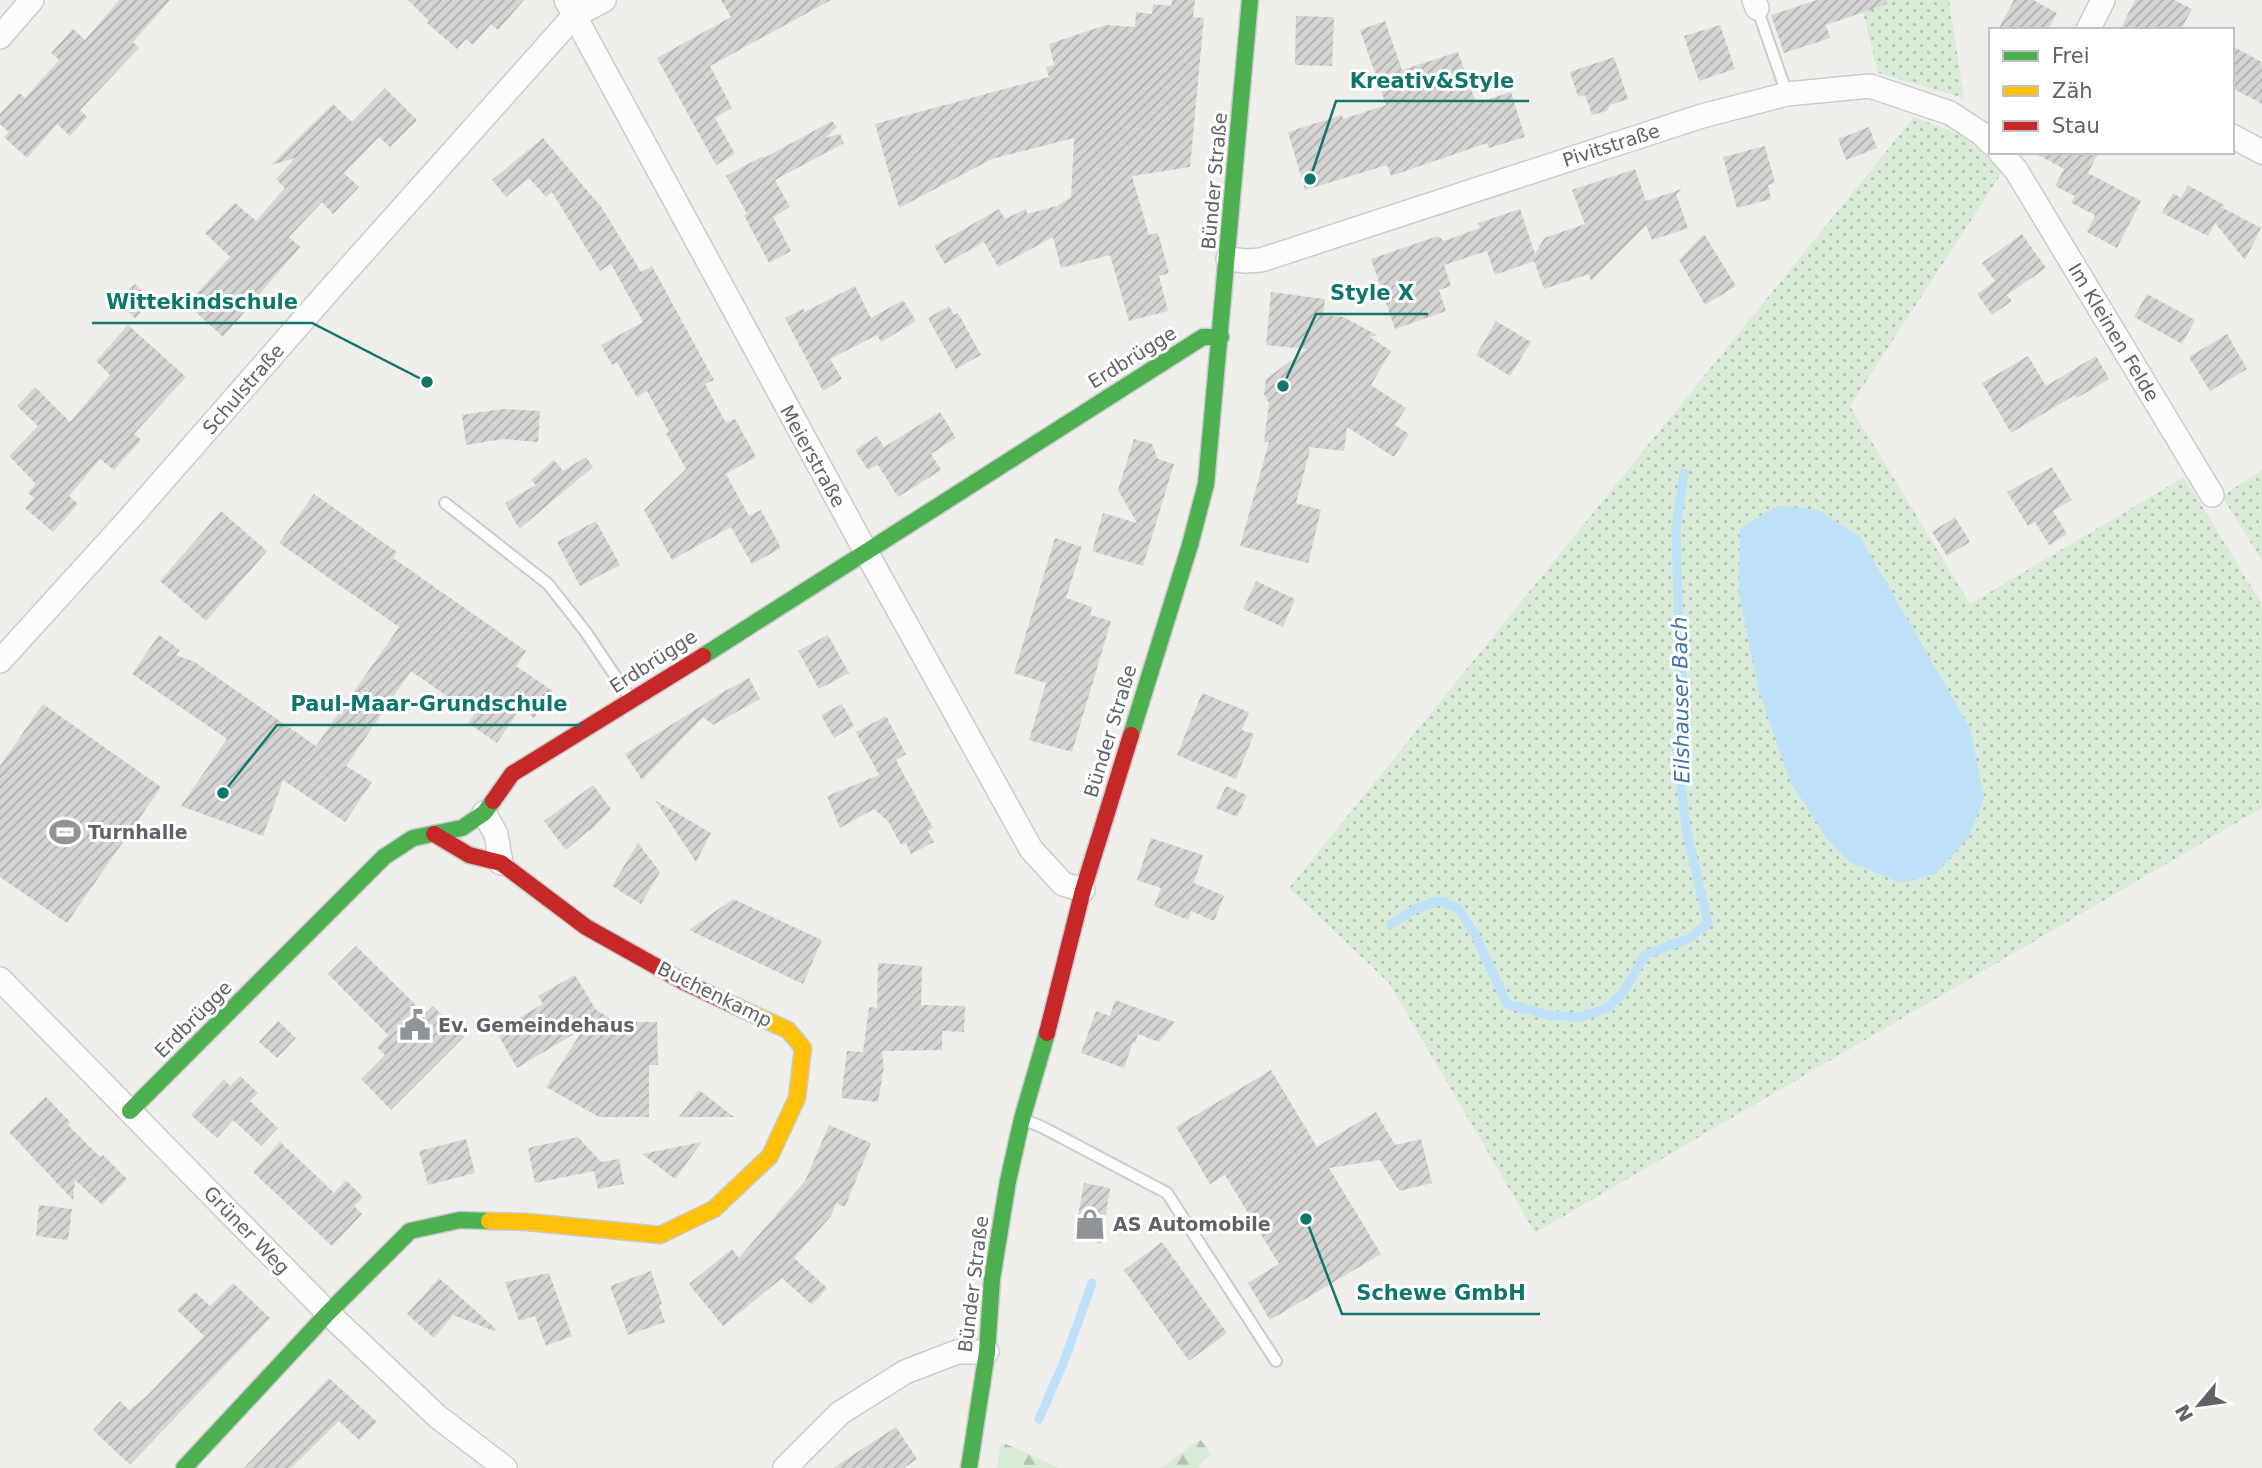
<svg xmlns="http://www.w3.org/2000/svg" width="2262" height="1468" font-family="'DejaVu Sans',sans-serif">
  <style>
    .green { fill: url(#green-dots) }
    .forest { fill: url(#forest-firs) }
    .water { fill: #bfe0f9 }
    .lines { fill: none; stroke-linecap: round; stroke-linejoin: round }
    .stream { stroke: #bfe0f9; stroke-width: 9 }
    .building { fill: url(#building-hatch) }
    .lane-casing { stroke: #cbcccc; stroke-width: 14 }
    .street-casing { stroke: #cbcccc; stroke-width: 26 }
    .fast-casing { stroke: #cacacb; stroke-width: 19 }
    .slow-casing { stroke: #cacacb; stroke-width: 19 }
    .jam-casing { stroke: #cacacb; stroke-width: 19 }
    .lane { stroke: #fdfcfc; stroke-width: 10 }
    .street { stroke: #fdfcfc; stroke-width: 23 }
    .fast { stroke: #4caf50; stroke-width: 16 }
    .slow { stroke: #ffc107; stroke-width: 16 }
    .jam { stroke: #c62828; stroke-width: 16 }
    .labels { text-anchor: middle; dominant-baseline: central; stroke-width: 6; stroke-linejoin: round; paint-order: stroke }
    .street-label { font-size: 19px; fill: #5f6368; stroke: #fff }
    .poi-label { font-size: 19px; font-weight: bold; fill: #5f6368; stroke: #fff; text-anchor: start }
    .water-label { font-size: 21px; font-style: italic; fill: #4174aa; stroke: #fff }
    .leader { fill: none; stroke: #0f766e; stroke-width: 2.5 }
    .callout-dot { fill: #0f766e; stroke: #fff; stroke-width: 2.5 }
    .callout-label { font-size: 21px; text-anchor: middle; font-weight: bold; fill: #0f766e; stroke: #fff; stroke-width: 6; stroke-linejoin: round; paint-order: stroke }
  </style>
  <defs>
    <pattern id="green-dots" width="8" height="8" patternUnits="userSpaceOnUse" patternTransform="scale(1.75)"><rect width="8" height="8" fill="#d8ebd6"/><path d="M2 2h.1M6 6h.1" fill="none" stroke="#b2c2b1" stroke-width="1.8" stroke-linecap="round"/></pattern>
    <pattern id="forest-firs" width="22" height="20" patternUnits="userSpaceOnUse" patternTransform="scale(1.75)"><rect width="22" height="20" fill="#d8ebd6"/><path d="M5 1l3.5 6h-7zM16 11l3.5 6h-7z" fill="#b2c2b1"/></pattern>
    <pattern id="building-hatch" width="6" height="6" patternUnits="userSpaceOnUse" patternTransform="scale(1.75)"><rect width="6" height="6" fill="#d6d5d3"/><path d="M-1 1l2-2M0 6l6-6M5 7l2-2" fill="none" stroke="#b1b0af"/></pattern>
  </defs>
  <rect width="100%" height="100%" fill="#efeeea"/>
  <path class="green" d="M 1860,0 L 1949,0 L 1964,98 L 1878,73 Z
    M 1914,117 L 1961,135 L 2003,171 L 1850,406 L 1970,604 L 2184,477 L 2262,604 L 2262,808 L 1535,1233 L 1389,983 L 1289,888 Z
    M 2262,470 L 2262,561 L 2222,496 Z"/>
  <path class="forest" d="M 1200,1439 L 1211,1454 L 1197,1468 L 1161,1468 Z
    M 1001,1442 L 1060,1468 L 997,1468 Z"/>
  <path class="water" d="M 1777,506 L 1818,510 L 1860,537 L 1970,728 L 1984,798 L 1969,837 L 1935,874 L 1901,883 L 1850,862 L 1827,839 L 1790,781 L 1759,691 L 1739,593 L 1740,528 Z"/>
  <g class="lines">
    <path class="stream" d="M 1391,924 L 1417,908 L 1438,901 L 1458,908 L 1476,937 L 1507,1004 L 1549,1015 L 1578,1017 L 1606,1009 L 1622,994 L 1645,955 L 1690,938 L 1708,923 L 1686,828 L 1677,752 L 1684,697 L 1679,637 L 1676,527 L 1684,473
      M 1039,1419 L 1065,1359 L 1092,1283"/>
  </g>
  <path class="building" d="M 119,0 L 170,0 L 133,42 L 139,48 L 80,110 L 87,117 L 70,136 L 57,124 L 27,158 L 4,137 L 9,132 L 0,124 L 0,114 L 19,93 L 25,98 L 59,60 L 51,53 L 73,29 L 85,40 Z
    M 408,0 L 524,0 L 498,30 L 491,24 L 473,45 L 466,39 L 457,49 L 427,23 L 429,21 Z
    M 721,0 L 831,0 L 710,66 L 732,108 L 715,118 L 735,154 L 716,165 L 657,58 L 731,17 Z
    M 1172,0 L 1195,0 L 1193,17 L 1204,18 L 1190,167 L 1132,176 L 1149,235 L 1158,233 L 1169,273 L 1159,276 L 1168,311 L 1129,321 L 1110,255 L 1061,268 L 1053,237 L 998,267 L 984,242 L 945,264 L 934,246 L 999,209 L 1005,219 L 1026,209 L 1027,214 L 1057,206 L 1071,197 L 1074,138 L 992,159 L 899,208 L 875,124 L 1049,77 L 1046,67 L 1054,65 L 1049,44 L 1106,25 L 1135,27 L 1136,12 L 1152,14 L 1153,4 L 1171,6 Z
    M 1817,0 L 1886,0 L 1887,4 L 1826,25 L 1830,38 L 1784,53 L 1771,15 Z
    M 2014,0 L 2033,0 L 2057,13 L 2048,30 L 1998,30 Z
    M 2135,0 L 2174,0 L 2192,9 L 2181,30 L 2120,30 Z
    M 1296,16 L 1334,17 L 1332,66 L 1295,65 Z
    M 1385,21 L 1402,70 L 1458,52 L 1476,103 L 1511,92 L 1525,137 L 1489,148 L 1487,143 L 1391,176 L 1387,165 L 1305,190 L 1288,132 L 1342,115 L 1343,119 L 1386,105 L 1360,30 Z
    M 1720,25 L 1735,69 L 1699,81 L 1684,36 Z
    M 2232,46 L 2262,62 L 2262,104 L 2232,88 Z
    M 1614,57 L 1628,99 L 1610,105 L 1607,111 L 1592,115 L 1585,95 L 1578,97 L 1570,72 Z
    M 385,88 L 417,120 L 390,147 L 379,137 L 344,173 L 359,187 L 333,214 L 322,202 L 289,237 L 300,247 L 223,337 L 187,304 L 230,257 L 205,233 L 235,203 L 256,221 L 285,188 L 276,179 L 295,158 L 271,165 L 333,104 L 352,122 Z
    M 832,121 L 837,127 L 825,138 L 840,134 L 844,143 L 775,180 L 790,207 L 773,217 L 791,251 L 769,263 L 744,215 L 747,214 L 726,176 L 763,156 L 764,158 Z
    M 1869,127 L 1877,148 L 1846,160 L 1838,139 Z
    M 543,138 L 602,208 L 641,272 L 652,266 L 714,380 L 705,384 L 726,423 L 735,419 L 756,457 L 726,474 L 749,516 L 761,510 L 781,548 L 752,564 L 731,527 L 672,560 L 644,510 L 686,469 L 666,433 L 669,432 L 647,391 L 637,397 L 617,362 L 612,365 L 601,345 L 643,322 L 611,264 L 600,271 L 552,192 L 546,197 L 529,178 L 506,197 L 492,180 Z
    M 1765,146 L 1775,183 L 1768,185 L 1771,199 L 1737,208 L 1723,157 Z
    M 2033,152 L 2099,152 L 2088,173 L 2141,201 L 2117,248 L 2087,232 L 2095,215 L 2071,203 L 2075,196 L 2055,186 L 2064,169 Z
    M 1635,169 L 1646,201 L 1682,189 L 1676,194 L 1688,228 L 1652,240 L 1646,225 L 1591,281 L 1589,274 L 1544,289 L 1534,261 L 1495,275 L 1487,251 L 1444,265 L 1451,286 L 1439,290 L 1446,311 L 1395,329 L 1371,259 L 1438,236 L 1444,241 L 1480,228 L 1478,223 L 1520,209 L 1535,254 L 1544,238 L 1585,224 L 1572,190 Z
    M 2188,185 L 2224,205 L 2223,208 L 2261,228 L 2245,260 L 2215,223 L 2208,236 L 2162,213 L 2173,193 L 2181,198 Z
    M 1704,234 L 1736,286 L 1705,305 L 1679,260 Z
    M 2022,234 L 2046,268 L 2007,295 L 2012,301 L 1992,315 L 1977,294 L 1995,281 L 1982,263 Z
    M 135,284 L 152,301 L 135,318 L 117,301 Z
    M 855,286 L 871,318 L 903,300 L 916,321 L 881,342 L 877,335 L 830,359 L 842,379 L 823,391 L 785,318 L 803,309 L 805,312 Z
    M 1271,292 L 1325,299 L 1323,315 L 1343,317 L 1377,335 L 1370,337 L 1391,351 L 1371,385 L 1406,408 L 1395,425 L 1409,434 L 1394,457 L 1347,427 L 1344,451 L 1308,447 L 1310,450 L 1296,503 L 1321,510 L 1308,563 L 1240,546 L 1269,442 L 1264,442 L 1269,403 L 1264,394 L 1266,379 L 1307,349 L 1266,345 Z
    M 2147,294 L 2195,320 L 2182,344 L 2134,317 Z
    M 949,306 L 954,315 L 958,313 L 981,355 L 956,369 L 928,318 Z
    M 1496,321 L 1531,342 L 1510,376 L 1476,355 Z
    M 128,325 L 186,377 L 134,434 L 141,440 L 114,470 L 100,459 L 69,496 L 78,504 L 53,532 L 25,508 L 34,498 L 28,493 L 36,484 L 9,456 L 38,426 L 17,406 L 35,387 L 70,422 L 110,375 L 96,361 Z
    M 2227,334 L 2247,369 L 2210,391 L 2189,357 Z
    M 2028,356 L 2046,386 L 2096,356 L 2109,379 L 2077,398 L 2075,395 L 2011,433 L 1982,383 Z
    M 502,409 L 540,411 L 538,442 L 503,439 L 466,445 L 462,415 Z
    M 940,412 L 956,438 L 931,454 L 941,470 L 898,497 L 878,465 L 868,470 L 855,450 L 877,436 L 884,447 Z
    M 1134,439 L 1152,444 L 1158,459 L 1174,464 L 1143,566 L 1092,551 L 1103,513 L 1137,523 L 1118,490 Z
    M 586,457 L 593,467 L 519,529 L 505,503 L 536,485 L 531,480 L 554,460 L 563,471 Z
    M 2052,467 L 2072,500 L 2053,511 L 2067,534 L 2049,545 L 2035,522 L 2028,526 L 2007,492 Z
    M 314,494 L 397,552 L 393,558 L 526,651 L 516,666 L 553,691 L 534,718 L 520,709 L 497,743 L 468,723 L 474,715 L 411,671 L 346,766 L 372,782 L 345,822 L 283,780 L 263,836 L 181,806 L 227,739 L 132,674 L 159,635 L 180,650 L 176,655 L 195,662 L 316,746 L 399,627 L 279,543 Z
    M 221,511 L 267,551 L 206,621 L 160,581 Z
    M 1955,517 L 1970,542 L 1947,556 L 1932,532 Z
    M 596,521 L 620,565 L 580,586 L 557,542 Z
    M 1055,538 L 1082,547 L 1066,598 L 1092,607 L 1090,615 L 1111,621 L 1072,752 L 1029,740 L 1046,683 L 1014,673 Z
    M 1256,581 L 1295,599 L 1283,627 L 1243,609 Z
    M 828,635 L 849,673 L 819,689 L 798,651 Z
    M 749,678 L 760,699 L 713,725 L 703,717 L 642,780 L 625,754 L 725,691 Z
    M 1202,693 L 1249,712 L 1242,730 L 1254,734 L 1236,779 L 1177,755 Z
    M 43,704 L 161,787 L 67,923 L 0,877 L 0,766 Z
    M 842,704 L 854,726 L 834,738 L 821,715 Z
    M 886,716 L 906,754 L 896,760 L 933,828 L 928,831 L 934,842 L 911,854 L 906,843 L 901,845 L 888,821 L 874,809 L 840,828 L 827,796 L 879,775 L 856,732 Z
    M 593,785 L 611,809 L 590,831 L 589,830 L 566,850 L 544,821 Z
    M 1226,786 L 1247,795 L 1237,817 L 1216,808 Z
    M 655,800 L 711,833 L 696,862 Z
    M 1151,838 L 1203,855 L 1194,883 L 1224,896 L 1214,921 L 1191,911 L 1188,920 L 1154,906 L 1161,888 L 1137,880 Z
    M 638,843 L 660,872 L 641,904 L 612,886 Z
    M 733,899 L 822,940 L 803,984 L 689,930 Z
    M 356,946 L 425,1014 L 433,1006 L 464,1037 L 391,1110 L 361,1079 L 385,1055 L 377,1047 L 388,1035 L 328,974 Z
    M 878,963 L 922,966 L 921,1005 L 965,1006 L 964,1032 L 942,1031 L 942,1050 L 882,1051 L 884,1067 L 878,1102 L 841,1098 L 847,1051 L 863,1052 L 869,1007 L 877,1008 Z
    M 575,975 L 596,1010 L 616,1022 L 657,1022 L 658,1065 L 649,1065 L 649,1117 L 599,1117 L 546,1087 L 584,1028 L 517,1068 L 496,1031 L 543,1004 L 538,996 Z
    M 1115,1000 L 1175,1022 L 1159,1042 L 1138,1034 L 1135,1043 L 1133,1042 L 1124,1068 L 1081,1053 L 1096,1011 L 1110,1016 Z
    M 278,1021 L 296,1038 L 277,1058 L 259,1042 Z
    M 1271,1070 L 1317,1147 L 1376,1112 L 1395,1145 L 1421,1139 L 1432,1183 L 1399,1191 L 1380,1160 L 1329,1168 L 1381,1254 L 1270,1320 L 1248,1283 L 1279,1264 L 1225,1175 L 1210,1184 L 1176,1127 Z
    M 240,1076 L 258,1093 L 250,1101 L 278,1128 L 261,1146 L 233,1120 L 217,1138 L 191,1115 L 224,1079 L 230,1086 Z
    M 699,1090 L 734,1117 L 679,1117 Z
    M 46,1097 L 70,1122 L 68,1125 L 100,1157 L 103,1155 L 127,1179 L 102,1205 L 75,1180 L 73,1200 L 9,1132 Z
    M 829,1125 L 871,1143 L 845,1207 L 836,1203 L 831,1216 L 794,1258 L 827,1288 L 812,1305 L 782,1278 L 723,1326 L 689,1284 L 732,1249 L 739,1258 L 805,1181 Z
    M 578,1137 L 601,1162 L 619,1159 L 624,1184 L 598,1189 L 594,1171 L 535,1183 L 528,1148 Z
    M 466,1139 L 475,1173 L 428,1185 L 419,1151 Z
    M 280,1142 L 321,1180 L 318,1183 L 322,1181 L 334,1193 L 346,1180 L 363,1197 L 354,1206 L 362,1214 L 332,1246 L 253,1172 Z
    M 702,1142 L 675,1179 L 642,1154 Z
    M 1084,1183 L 1110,1188 L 1101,1243 L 1074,1239 Z
    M 39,1205 L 72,1209 L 68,1240 L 36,1236 Z
    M 1162,1242 L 1227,1333 L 1189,1361 L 1124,1270 Z
    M 651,1271 L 662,1304 L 659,1305 L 665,1322 L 628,1335 L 610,1286 Z
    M 549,1273 L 572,1336 L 546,1346 L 535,1316 L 519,1321 L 505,1282 Z
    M 439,1278 L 496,1329 L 494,1331 L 453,1315 L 434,1338 L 407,1314 Z
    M 233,1283 L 270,1318 L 130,1465 L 93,1430 L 120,1401 L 129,1410 L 146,1397 L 204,1336 L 177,1310 L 195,1292 L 210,1306 Z
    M 329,1378 L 377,1422 L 359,1440 L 339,1421 L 291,1468 L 244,1468 Z
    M 896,1427 L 917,1459 L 904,1468 L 833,1468 Z"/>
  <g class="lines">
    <defs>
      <path id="lane" d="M 1757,8 L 1787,94
        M 445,503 L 548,584 L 585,631 L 630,698
        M 1024,1120 L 1042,1127 L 1167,1193 L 1276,1361"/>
      <path id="street" d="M 566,0 L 865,550 L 1031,849 L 1063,884 L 1083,890
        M 1754,0 L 1757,8
        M 2088,30 L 2103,0
        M 0,37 L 32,0
        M 2232,136 L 2262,152
        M 2000,152 L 2016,170 L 2212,495
        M 1228,259 L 1246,261 L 1261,260 L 1702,116 L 1787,94 L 1870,86 L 1950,113 L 1982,134 L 1991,143
        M 0,661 L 129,519 L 333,286 L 574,16 L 604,0
        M 484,813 L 496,834 L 501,863
        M 0,979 L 328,1313 L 438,1417 L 505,1468
        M 785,1468 L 840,1413 L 905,1372 L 957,1352 L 987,1352"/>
      <path id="fast" d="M 703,656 L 1203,337 L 1221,337
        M 1131,735 L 1190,545 L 1206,484 L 1250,0
        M 130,1111 L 384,857 L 413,838 L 462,828 L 484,813 L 493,801
        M 184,1468 L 328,1313 L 410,1231 L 460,1220 L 489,1221
        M 969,1468 L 987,1352 L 992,1279 L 1008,1181 L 1022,1119 L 1047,1033"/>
      <path id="slow" d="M 489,1221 L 527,1222 L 660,1235 L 714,1209 L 770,1156 L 797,1098 L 803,1048 L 788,1030 L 735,1006"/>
      <path id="jam" d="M 493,801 L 512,774 L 703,656
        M 434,834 L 469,855 L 501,863 L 586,927 L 684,982 L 735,1006
        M 1047,1033 L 1083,890 L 1131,735"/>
    </defs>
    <use href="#lane" class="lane-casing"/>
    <use href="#street" class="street-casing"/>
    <use href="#fast" class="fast-casing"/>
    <use href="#slow" class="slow-casing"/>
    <use href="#jam" class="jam-casing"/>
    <use href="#lane" class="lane"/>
    <use href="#street" class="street"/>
    <use href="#fast" class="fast"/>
    <use href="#slow" class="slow"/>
    <use href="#jam" class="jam"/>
  </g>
  <defs>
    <symbol id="stadium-bare" viewBox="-9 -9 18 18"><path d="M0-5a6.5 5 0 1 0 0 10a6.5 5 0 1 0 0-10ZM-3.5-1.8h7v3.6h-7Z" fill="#919496" stroke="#fff" stroke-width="2.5" paint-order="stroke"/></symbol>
    <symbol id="civic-bare" viewBox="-9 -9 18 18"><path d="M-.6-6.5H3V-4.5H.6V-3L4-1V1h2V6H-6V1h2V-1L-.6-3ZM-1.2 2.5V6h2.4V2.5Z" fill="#919496" stroke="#fff" stroke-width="2.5" paint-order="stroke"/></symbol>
    <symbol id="shop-bare" viewBox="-9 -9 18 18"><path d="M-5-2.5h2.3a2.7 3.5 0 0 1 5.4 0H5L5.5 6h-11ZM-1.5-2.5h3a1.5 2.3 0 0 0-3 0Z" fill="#919496" stroke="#fff" stroke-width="2.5" paint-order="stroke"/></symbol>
  </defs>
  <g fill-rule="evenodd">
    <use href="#stadium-bare" x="43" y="810" width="44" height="44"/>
    <use href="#civic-bare" x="393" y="1003" width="44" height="44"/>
    <use href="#shop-bare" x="1068" y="1202" width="44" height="44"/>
  </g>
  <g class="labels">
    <g class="street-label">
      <text transform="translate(1611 145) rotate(-18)">Pivitstraße</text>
      <text transform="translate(1214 181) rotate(-85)">Bünder Straße</text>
      <text transform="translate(2114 332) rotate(59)">Im Kleinen Felde</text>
      <text transform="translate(1132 357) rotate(-32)">Erdbrügge</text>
      <text transform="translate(243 389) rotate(-49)">Schulstraße</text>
      <text transform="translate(813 456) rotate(61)">Meierstraße</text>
      <text transform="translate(653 661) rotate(-33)">Erdbrügge</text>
      <text transform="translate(1110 731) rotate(-73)">Bünder Straße</text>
      <text transform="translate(715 994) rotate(26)">Buchenkamp</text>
      <text transform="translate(193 1019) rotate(-45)">Erdbrügge</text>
      <text transform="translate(247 1230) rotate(46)">Grüner Weg</text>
      <text transform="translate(973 1284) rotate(-83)">Bünder Straße</text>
    </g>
    <g class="poi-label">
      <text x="88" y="832">Turnhalle</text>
      <text x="438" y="1025">Ev. Gemeindehaus</text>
      <text x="1113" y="1224">AS Automobile</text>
    </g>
    <g class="water-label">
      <text transform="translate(1681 700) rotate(-91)">Eilshauser Bach</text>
    </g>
  </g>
  <path class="leader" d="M1310 179L1336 101H1529M1283 386L1316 314H1428M427 382L312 323H92M223 793L277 725H582M1306 1219L1342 1314H1540"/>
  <g class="callout-dot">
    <circle cx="1310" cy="179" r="7"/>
    <circle cx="1283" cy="386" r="7"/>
    <circle cx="427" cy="382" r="7"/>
    <circle cx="223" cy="793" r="7"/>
    <circle cx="1306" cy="1219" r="7"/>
  </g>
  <g class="callout-label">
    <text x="1432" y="88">Kreativ&amp;Style</text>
    <text x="1372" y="300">Style X</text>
    <text x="202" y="309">Wittekindschule</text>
    <text x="429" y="711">Paul-Maar-Grundschule</text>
    <text x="1441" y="1300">Schewe GmbH</text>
  </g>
  <rect x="1989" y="28" width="245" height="126" fill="#ffffff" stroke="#bfc1c3" stroke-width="2"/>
  <rect x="2003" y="51" width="35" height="10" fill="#4caf50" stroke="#bfc1c3" stroke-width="2"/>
  <text x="2052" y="63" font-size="21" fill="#5f6368">Frei</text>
  <rect x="2003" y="86" width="35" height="10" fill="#ffc107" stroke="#bfc1c3" stroke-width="2"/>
  <text x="2052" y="98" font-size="21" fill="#5f6368">Zäh</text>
  <rect x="2003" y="121" width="35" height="10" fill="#c62828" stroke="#bfc1c3" stroke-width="2"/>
  <text x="2052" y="133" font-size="21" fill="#5f6368">Stau</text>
  <g transform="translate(2199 1405) rotate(241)" stroke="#ffffff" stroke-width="5" paint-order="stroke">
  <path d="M0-5L12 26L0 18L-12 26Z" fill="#5f6368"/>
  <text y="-10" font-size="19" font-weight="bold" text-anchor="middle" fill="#5f6368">N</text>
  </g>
</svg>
